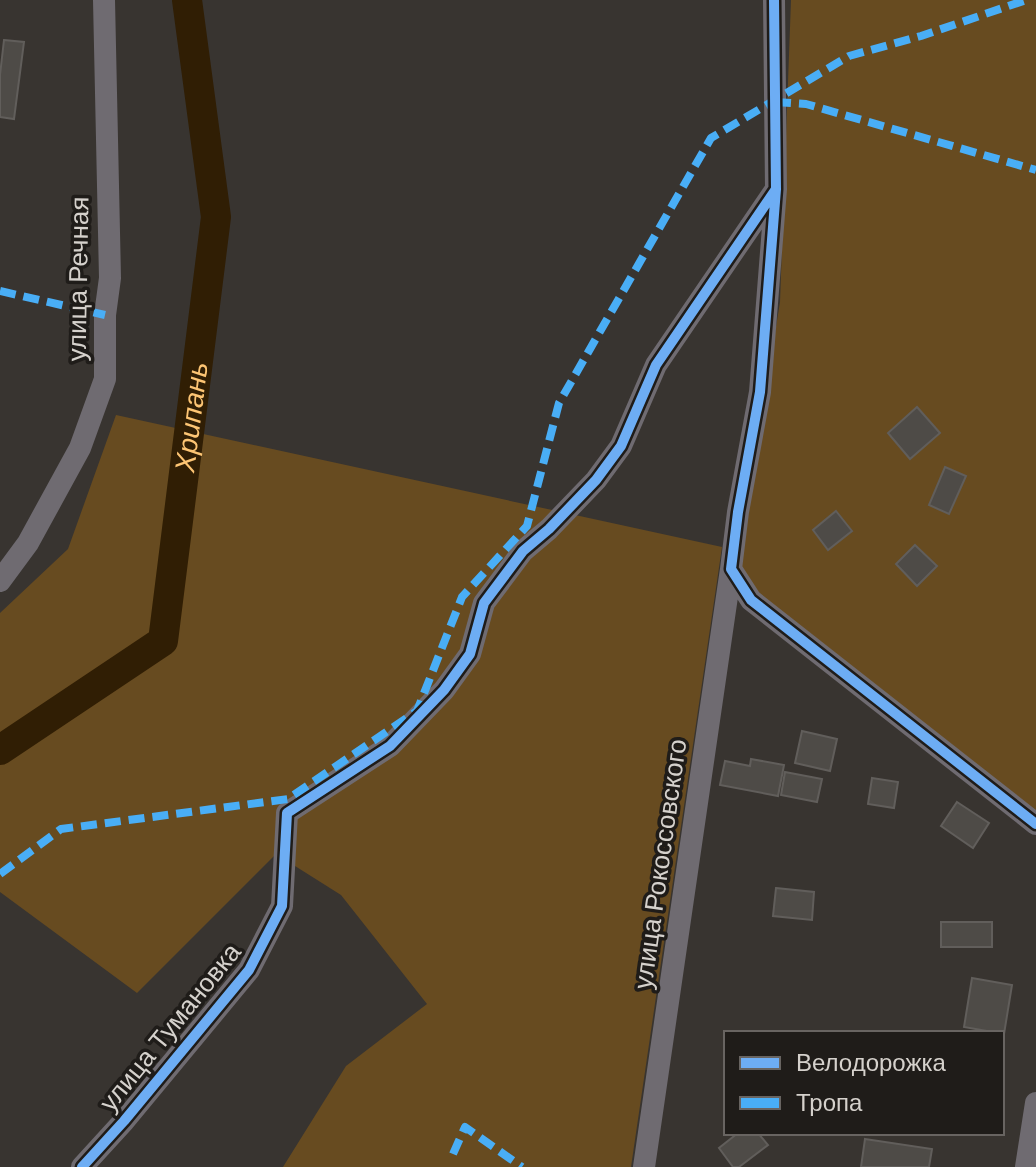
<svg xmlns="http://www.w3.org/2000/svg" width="1036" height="1167" font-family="Arial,sans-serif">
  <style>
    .green { fill: #674b20 }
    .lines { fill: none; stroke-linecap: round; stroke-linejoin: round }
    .river { stroke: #301e04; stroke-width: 30 }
    .building { fill: #4e4b47; stroke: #615e5b; stroke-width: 2 }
    .minor { stroke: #6f6b71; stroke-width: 22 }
    .quiet { stroke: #49aef6; stroke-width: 8; stroke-dasharray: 16 8; stroke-linecap: butt }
    .cycleway-casing { stroke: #1f1c19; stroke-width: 15 }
    .cycleway { stroke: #6dadf4; stroke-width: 10 }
    .labels { text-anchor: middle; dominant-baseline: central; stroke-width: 7; stroke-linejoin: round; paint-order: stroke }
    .street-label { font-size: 26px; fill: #d5d1cc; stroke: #1f1c19 }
    .water-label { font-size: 28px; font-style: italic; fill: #fdc574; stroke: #1f1c19 }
  </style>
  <rect width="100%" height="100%" fill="#383430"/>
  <path class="green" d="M 791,0 L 1036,0 L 1036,815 L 754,594 L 738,561 L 780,302 Z
    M 116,415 L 722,547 L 631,1167 L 283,1167 L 346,1066 L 427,1004 L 341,895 L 276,854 L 137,993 L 0,892 L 0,613 L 68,549 Z"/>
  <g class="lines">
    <path class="river" id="s1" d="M 0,750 L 163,641 L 216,217 L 187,0"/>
  </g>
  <path class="building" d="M 4,40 L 24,42 L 14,119 L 0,117 L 0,75 Z
    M 917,407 L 940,433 L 910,459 L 888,433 Z
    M 945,467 L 966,476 L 949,514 L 929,505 Z
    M 836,511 L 852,531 L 828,550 L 813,530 Z
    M 915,545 L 937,566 L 917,586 L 896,564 Z
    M 802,731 L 837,739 L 830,771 L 795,763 Z
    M 751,759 L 784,765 L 778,796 L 720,785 L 725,761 L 750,766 Z
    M 785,772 L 822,779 L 817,802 L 781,795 Z
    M 872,778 L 898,782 L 894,808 L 868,804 Z
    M 957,802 L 989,823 L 973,848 L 941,826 Z
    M 776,888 L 814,892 L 812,920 L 773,916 Z
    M 941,922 L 992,922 L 992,947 L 941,947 Z
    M 972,978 L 1012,985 L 1004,1034 L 964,1027 Z
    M 738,1133 L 758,1133 L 768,1145 L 739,1167 L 733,1167 L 719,1148 Z
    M 865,1139 L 932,1149 L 929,1167 L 861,1167 Z"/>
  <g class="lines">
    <path class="minor" d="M 774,0 L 776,189 L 760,392 L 738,512 L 731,569 L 751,600 L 1036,824
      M 0,581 L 28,543 L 80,448 L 105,379 L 105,315 L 110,278 L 104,0
      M 82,1167 L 124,1121 L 249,970 L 282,906 L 287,813 L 390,746 L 444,690 L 470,654 L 484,603 L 523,551 L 549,529 L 596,480 L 621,446 L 656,365 L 776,189
      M 644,1167 L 731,569
      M 1026,1167 L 1036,1103"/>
    <path class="quiet" d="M 775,102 L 806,104 L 1036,170
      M 0,291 L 105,315
      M 0,874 L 61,829 L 288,799 L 417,711 L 462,597 L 527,526 L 559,403 L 711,138 L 849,56 L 921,36 L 1026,0
      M 453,1154 L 465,1127 L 522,1167"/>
    <defs>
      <path id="cycleway" d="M 774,0 L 776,189 L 760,392 L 738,512 L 731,569 L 751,600 L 1036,824
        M 82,1167 L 124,1121 L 249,970 L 282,906 L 287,813 L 390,746 L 444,690 L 470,654 L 484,603 L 523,551 L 549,529 L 596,480 L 621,446 L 656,365 L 776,189"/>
    </defs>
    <use href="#cycleway" class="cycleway-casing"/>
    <use href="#cycleway" class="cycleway"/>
  </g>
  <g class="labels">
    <g class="street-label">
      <text transform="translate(78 279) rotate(-89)">улица Речная</text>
      <text transform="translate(660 864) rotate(-82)">улица Рокоссовского</text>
      <text transform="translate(170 1027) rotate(-51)">улица Тумановка</text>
    </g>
    <g class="water-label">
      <text stroke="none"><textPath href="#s1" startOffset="422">Хрипань</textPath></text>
    </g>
  </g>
  <rect x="724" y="1031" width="280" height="104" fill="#1f1c19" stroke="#686461" stroke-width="2"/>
  <rect x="740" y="1057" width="40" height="12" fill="#6dadf4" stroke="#686461" stroke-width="2"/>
  <text x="796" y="1071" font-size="24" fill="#d5d1cc">Велодорожка</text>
  <rect x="740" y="1097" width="40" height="12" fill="#49aef6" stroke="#686461" stroke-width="2"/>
  <text x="796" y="1111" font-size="24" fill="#d5d1cc">Тропа</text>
</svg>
